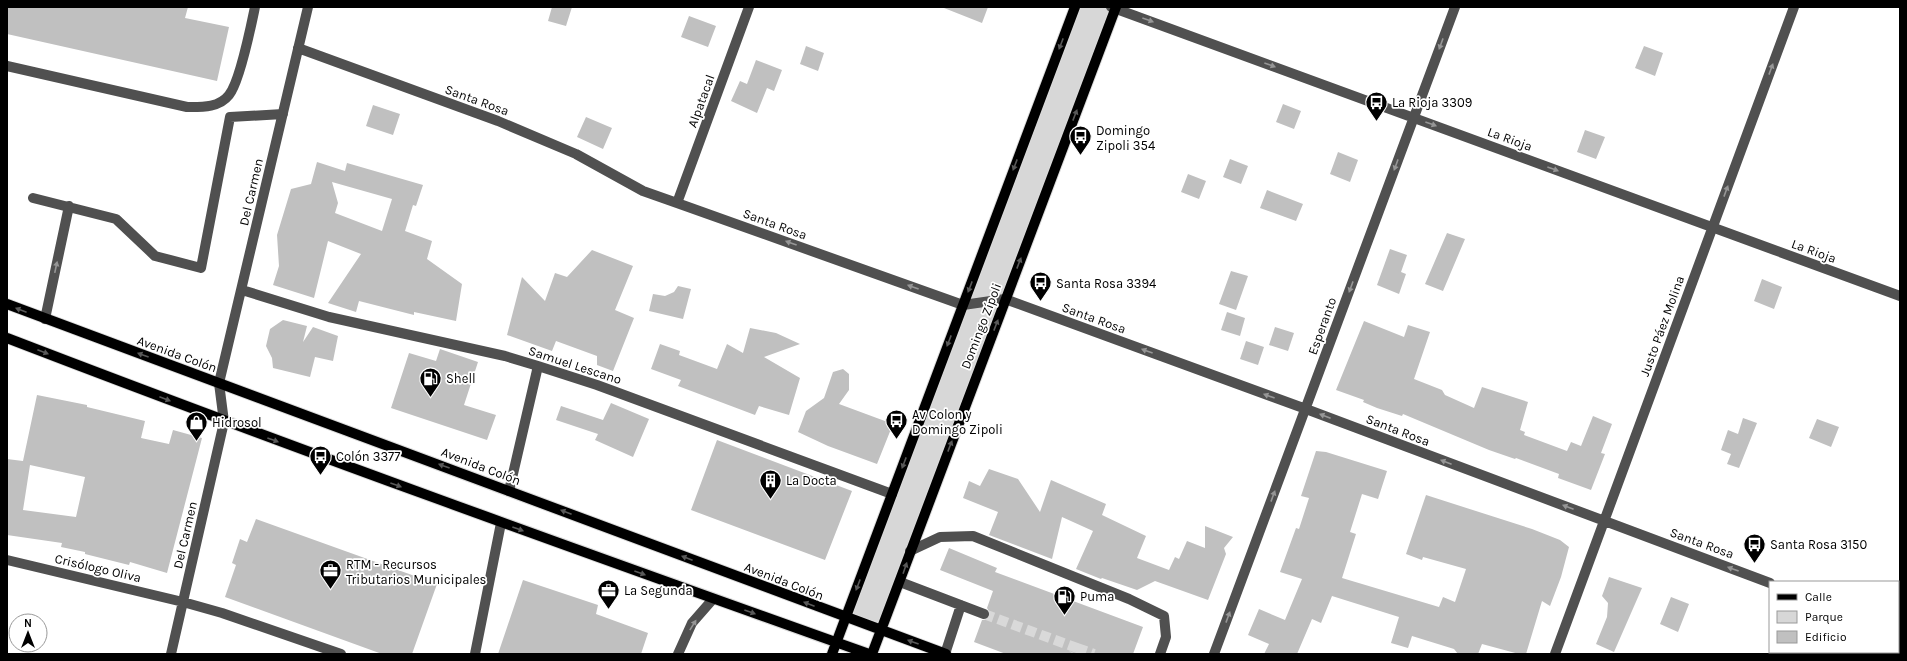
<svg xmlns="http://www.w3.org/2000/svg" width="1907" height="661" font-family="Karla,sans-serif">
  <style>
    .green { fill: #d7d7d7 }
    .building { fill: #c0c0c0; fill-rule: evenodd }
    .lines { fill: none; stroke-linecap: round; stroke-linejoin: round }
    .minor-tunnel { stroke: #d9d9d9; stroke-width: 10; stroke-dasharray: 10 5; stroke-linecap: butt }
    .major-casing { stroke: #dbdbdb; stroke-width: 12 }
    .minor { stroke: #505050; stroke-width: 10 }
    .major { stroke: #000; stroke-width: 10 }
    .oneway { fill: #969696 }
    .oneway2 { fill: #595959 }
    .labels { text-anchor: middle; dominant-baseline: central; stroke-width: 3.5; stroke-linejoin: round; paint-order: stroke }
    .street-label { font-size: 13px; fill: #000; stroke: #fff }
    .poi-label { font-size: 13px; fill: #000; stroke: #fff; text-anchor: start }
  </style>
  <rect width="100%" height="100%" fill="#fff"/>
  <path class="green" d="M 1075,7 L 1116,7 L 881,631 L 845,618 Z"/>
  <path class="building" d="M 7,7 L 188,7 L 185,18 L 229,27 L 217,81 L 7,34 Z
    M 552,7 L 572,7 L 566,26 L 548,21 Z
    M 945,7 L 988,7 L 982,23 L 944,8 Z
    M 689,16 L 716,26 L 708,47 L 681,37 Z
    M 806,46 L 824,53 L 818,71 L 800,64 Z
    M 1644,46 L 1663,53 L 1655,76 L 1635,68 Z
    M 756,60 L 782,70 L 774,91 L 767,88 L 757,113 L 731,101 L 740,81 L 747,84 Z
    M 1283,104 L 1301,111 L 1294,129 L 1276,122 Z
    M 373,105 L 400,114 L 393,135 L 366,126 Z
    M 586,117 L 612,128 L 603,149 L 577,137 Z
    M 1585,130 L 1605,137 L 1596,159 L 1577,152 Z
    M 1338,152 L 1358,160 L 1350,182 L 1330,174 Z
    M 1230,159 L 1248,166 L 1241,184 L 1223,177 Z
    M 317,162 L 345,171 L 347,163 L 423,185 L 416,206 L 413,205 L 405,231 L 432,241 L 427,259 L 462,284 L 456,321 L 414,312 L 414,315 L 359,301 L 356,312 L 328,303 L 361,254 L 328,241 L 314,298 L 273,285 L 279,266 L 277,235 L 291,189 L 311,184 ZM 332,182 L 392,199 L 382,231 L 335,213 L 338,203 Z
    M 1188,174 L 1206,181 L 1199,199 L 1181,192 Z
    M 1267,190 L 1303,204 L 1296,221 L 1260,208 Z
    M 1447,233 L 1465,239 L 1443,291 L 1425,284 Z
    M 1390,249 L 1407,255 L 1401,272 L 1406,274 L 1399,294 L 1377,285 Z
    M 592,250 L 633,266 L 615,310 L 634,318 L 613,371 L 597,365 L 597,356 L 556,341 L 552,351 L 507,335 L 522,277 L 545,301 L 555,273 L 567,277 Z
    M 1231,271 L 1248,276 L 1236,310 L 1219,304 Z
    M 1762,279 L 1782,287 L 1774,309 L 1754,301 Z
    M 678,286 L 691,289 L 683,319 L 649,311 L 653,294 L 665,296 L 674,292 Z
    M 1227,312 L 1245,318 L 1240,336 L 1221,330 Z
    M 283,320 L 307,326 L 303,342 L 313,327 L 338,336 L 333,361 L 315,357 L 310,377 L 273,368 L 272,358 L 266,346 L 270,329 Z
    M 1364,321 L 1404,337 L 1408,325 L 1430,332 L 1414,379 L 1442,390 L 1445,395 L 1474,408 L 1482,387 L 1528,402 L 1520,430 L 1525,432 L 1524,435 L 1567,451 L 1571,442 L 1581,446 L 1593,416 L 1612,424 L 1601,453 L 1605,454 L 1591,490 L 1558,478 L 1559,474 L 1516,458 L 1515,459 L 1489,450 L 1403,414 L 1402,416 L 1377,408 L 1363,402 L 1364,400 L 1336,390 Z
    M 1275,327 L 1294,333 L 1288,351 L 1269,345 Z
    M 750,328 L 776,333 L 800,344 L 764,357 L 800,378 L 789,415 L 759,406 L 755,415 L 678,386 L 681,380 L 651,369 L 660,344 L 680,351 L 679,355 L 717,369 L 727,344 L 743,353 Z
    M 1246,341 L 1264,347 L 1258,365 L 1240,359 Z
    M 440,349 L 478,362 L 464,405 L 496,415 L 487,440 L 391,408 L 409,353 L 436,361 Z
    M 843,369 L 849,374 L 849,390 L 839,404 L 893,424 L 877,464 L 828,446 L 798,432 L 806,411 L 824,398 L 833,372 Z
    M 37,395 L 87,405 L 87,407 L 145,421 L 141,438 L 169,444 L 173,430 L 202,438 L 167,573 L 130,562 L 129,565 L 85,554 L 85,552 L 61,547 L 62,543 L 7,535 L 7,459 L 23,461 ZM 30,465 L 85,477 L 76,517 L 23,510 Z
    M 611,403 L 649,419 L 633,457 L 595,440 L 598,434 L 556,420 L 561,406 L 603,420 Z
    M 1743,418 L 1757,423 L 1739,468 L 1727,464 L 1731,454 L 1721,450 L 1728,430 L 1738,434 Z
    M 1817,419 L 1839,427 L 1831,447 L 1809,438 Z
    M 717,440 L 852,491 L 825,560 L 691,510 Z
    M 1316,451 L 1326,452 L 1387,471 L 1378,499 L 1362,494 L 1350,532 L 1356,534 L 1342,578 L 1439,607 L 1443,597 L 1455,602 L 1466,569 L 1423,557 L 1422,560 L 1406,554 L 1426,495 L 1532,529 L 1560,540 L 1569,547 L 1561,577 L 1550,606 L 1542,601 L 1526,654 L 1519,654 L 1482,644 L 1478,654 L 1458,654 L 1454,649 L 1412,636 L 1408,648 L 1391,643 L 1399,617 L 1332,596 L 1321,623 L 1312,619 L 1297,654 L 1264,654 L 1269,644 L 1248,635 L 1259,609 L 1285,620 L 1302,579 L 1280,572 L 1296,528 L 1299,529 L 1309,498 L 1301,496 Z
    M 989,469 L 1018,479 L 1040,512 L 1051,480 L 1106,504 L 1102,515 L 1146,536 L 1137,558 L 1169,570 L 1175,557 L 1179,559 L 1187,541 L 1205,548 L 1205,526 L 1233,537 L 1224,548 L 1226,554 L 1208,600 L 1155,581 L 1137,590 L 1102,578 L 1101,579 L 1076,569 L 1093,531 L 1062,517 L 1052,559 L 989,535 L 998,512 L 963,498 L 969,481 L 980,486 Z
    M 256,519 L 437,584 L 412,654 L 382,654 L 225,597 L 236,565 L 232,563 L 240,539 L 247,542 Z
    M 949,548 L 997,568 L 995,572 L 1143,627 L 1133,654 L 1006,654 L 974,642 L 982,620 L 985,620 L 990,617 L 990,613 L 987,608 L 993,591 L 940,570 Z
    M 1609,577 L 1642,588 L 1614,652 L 1596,644 L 1607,617 L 1608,603 L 1602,596 Z
    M 523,580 L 598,605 L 596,614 L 648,633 L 641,654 L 498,654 Z
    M 1671,597 L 1689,604 L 1678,632 L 1660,624 Z"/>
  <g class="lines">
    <path class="minor-tunnel" d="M 984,614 L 1077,648 L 1074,654
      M 1077,648 L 1094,654"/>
    <defs>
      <path id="major" d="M 7,304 L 946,654
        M 7,338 C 293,448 580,551 869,654
        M 832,654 L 1075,7
        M 872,654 L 1116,7"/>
    </defs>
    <use href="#major" class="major-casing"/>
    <path class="minor" d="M 1111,7 L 1900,296
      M 298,48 L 498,121 L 576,154 L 643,191 L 677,203 L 963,305 L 1005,299 L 1306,409 L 1770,583
      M 7,66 L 187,107 C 201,107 219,108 229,95 C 240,82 251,26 255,7
      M 33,198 L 116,219 L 155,256 L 201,268 L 230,117 L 283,114
      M 677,203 L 749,7
      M 242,290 L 329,317 L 505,356 L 538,366 L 597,385 L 892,494
      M 45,319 L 69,206
      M 509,491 L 538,366
      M 910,551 L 940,537 L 973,536 L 1129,599 L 1164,616 L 1166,637 L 1160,654
      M 7,560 L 183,602 L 222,613 L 341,654
      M 900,582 L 984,614
      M 1898,614 L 1900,609
      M 1898,630 L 1900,631
      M 171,654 L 224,422 L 219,383 L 308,7
      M 475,654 L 501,523
      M 678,654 L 692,623 L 713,599
      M 945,654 L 961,605
      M 1214,654 L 1455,7
      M 1555,654 L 1794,7
      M 1883,654 L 1884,652"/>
    <use href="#major" class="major"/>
  </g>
  <defs><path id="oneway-solid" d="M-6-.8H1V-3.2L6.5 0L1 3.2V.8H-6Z"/></defs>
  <g class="oneway">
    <use href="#oneway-solid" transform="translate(1148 20) rotate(20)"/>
    <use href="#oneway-solid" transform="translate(1441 44) rotate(110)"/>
    <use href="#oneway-solid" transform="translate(1270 65) rotate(20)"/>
    <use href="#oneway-solid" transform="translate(1771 69) rotate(-70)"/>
    <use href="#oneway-solid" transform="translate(1431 124) rotate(20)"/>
    <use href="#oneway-solid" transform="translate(1396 165) rotate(110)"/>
    <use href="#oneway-solid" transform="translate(1553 169) rotate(20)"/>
    <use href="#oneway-solid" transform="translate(1726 191) rotate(-70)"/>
    <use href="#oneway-solid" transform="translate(791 243) rotate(-160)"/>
    <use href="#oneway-solid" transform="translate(56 267) rotate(-78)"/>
    <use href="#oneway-solid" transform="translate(913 287) rotate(-160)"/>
    <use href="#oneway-solid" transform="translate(1351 287) rotate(110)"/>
    <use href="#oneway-solid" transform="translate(1147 351) rotate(-160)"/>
    <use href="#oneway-solid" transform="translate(1269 396) rotate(-160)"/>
    <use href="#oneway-solid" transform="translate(1325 416) rotate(-159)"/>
    <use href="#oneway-solid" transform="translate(1446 462) rotate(-159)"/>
    <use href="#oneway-solid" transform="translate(1273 496) rotate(-70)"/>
    <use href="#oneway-solid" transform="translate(1568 507) rotate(-159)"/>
    <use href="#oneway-solid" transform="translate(1733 569) rotate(-160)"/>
    <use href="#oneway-solid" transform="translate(1228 617) rotate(-70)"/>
    <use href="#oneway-solid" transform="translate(693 625) rotate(-58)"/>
  </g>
  <g class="oneway2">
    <use href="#oneway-solid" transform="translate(1061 44) rotate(111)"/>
    <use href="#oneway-solid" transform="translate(1075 115) rotate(-69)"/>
    <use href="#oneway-solid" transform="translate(1015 165) rotate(111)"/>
    <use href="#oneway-solid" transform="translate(1019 263) rotate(-69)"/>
    <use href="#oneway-solid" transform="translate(970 287) rotate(111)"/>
    <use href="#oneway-solid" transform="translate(21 310) rotate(-159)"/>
    <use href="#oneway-solid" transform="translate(996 325) rotate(-69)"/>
    <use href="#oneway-solid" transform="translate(949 341) rotate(111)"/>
    <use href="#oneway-solid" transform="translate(43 352) rotate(21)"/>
    <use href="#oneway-solid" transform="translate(143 355) rotate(-160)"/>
    <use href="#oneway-solid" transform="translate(165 399) rotate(21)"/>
    <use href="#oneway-solid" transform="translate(273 440) rotate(20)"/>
    <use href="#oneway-solid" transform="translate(950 446) rotate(-69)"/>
    <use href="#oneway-solid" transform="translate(904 463) rotate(111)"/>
    <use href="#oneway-solid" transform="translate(444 466) rotate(-160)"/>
    <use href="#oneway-solid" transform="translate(396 485) rotate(20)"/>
    <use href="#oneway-solid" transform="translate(566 512) rotate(-159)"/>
    <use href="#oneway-solid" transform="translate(518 529) rotate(20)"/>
    <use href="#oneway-solid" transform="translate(687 558) rotate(-159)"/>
    <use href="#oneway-solid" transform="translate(905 568) rotate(-71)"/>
    <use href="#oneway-solid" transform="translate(640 573) rotate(20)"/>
    <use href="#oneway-solid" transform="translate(858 585) rotate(111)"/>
    <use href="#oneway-solid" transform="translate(809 604) rotate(-159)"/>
    <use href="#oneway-solid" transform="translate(750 612) rotate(20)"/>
    <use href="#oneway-solid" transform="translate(913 642) rotate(-160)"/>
  </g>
  <defs>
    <symbol id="bus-pin" viewBox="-11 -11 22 30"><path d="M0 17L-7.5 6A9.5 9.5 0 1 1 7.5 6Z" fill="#000" stroke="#fff"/><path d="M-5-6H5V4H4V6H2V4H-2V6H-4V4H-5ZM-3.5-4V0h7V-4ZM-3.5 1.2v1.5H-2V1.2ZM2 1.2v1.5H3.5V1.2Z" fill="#fff"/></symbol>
    <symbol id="fuel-pin" viewBox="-11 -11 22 30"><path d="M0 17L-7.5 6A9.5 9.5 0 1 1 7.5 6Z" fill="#000" stroke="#fff"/><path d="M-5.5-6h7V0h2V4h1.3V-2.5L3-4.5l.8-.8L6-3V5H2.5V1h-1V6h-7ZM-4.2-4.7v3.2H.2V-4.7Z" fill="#fff"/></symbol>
    <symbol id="shop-pin" viewBox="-11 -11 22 30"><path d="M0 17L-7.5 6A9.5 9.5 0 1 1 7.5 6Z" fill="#000" stroke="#fff"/><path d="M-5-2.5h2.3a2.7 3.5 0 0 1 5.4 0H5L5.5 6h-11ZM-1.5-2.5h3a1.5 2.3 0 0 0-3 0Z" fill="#fff"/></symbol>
    <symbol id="building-pin" viewBox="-11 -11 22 30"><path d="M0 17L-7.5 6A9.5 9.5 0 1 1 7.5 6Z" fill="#000" stroke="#fff"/><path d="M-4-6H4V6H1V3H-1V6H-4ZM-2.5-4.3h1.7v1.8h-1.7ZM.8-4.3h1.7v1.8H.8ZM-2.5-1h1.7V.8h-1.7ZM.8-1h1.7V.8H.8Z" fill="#fff"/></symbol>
    <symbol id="office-pin" viewBox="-11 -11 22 30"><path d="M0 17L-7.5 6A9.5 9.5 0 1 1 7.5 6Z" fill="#000" stroke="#fff"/><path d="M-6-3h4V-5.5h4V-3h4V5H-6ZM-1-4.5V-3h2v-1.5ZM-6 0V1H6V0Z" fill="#fff"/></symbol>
  </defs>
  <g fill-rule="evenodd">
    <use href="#bus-pin" x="1364" y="90" width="25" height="34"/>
    <use href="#bus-pin" x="1068" y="124" width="25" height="34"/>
    <use href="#bus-pin" x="1028" y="270" width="25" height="34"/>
    <use href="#fuel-pin" x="418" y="366" width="25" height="34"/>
    <use href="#bus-pin" x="884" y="408" width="25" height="34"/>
    <use href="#shop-pin" x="184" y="410" width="25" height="34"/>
    <use href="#bus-pin" x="308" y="444" width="25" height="34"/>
    <use href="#building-pin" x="758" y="468" width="25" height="34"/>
    <use href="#bus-pin" x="1742" y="532" width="25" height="34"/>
    <use href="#office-pin" x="318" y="558" width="25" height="34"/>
    <use href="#office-pin" x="596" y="578" width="25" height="34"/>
    <use href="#fuel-pin" x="1052" y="584" width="25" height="34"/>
  </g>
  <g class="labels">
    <g class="street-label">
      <text transform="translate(477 100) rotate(20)">Santa Rosa</text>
      <text transform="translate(701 101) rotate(-70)">Alpatacal</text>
      <text transform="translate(1510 139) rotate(20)">La Rioja</text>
      <text transform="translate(251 192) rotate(-77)">Del Carmen</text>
      <text transform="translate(775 224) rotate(20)">Santa Rosa</text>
      <text transform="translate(1814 251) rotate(20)">La Rioja</text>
      <text transform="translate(1094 318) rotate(20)">Santa Rosa</text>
      <text transform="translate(981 326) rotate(-69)">Domingo Zípoli</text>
      <text transform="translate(1322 326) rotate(-70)">Esperanto</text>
      <text transform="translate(1662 326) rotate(-70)">Justo Páez Molina</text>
      <text transform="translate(177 354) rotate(20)">Avenida Colón</text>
      <text transform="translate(575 365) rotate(18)">Samuel Lescano</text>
      <text transform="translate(1398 430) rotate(21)">Santa Rosa</text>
      <text transform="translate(481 466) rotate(21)">Avenida Colón</text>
      <text transform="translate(185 535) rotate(-77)">Del Carmen</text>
      <text transform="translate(1702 543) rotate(20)">Santa Rosa</text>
      <text transform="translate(98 568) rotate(13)">Crisólogo Oliva</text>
      <text transform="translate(784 581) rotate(21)">Avenida Colón</text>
    </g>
    <g class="poi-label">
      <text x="1392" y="102">La Rioja 3309</text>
      <text x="1096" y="130">Domingo<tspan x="1096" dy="15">Zipoli 354</tspan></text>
      <text x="1056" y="283">Santa Rosa 3394</text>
      <text x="446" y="378">Shell</text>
      <text x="912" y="414">Av Colon y<tspan x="912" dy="15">Domingo Zipoli</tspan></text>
      <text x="212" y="422">Hidrosol</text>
      <text x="336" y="456">Colón 3377</text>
      <text x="786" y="480">La Docta</text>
      <text x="1770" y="544">Santa Rosa 3150</text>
      <text x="346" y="564">RTM - Recursos<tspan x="346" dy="15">Tributarios Municipales</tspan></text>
      <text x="624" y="590">La Segunda</text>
      <text x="1080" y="596">Puma</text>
    </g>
  </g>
  <rect width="1907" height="661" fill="none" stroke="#000000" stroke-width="16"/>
  <rect x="1769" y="581" width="130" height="72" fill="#ffffff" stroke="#999999"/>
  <rect x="1777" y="594" width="20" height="6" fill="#000000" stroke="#999999"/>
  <text x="1805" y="601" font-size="12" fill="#000000">Calle</text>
  <rect x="1777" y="611" width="20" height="12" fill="#d7d7d7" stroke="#999999"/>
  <text x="1805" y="621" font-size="12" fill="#000000">Parque</text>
  <rect x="1777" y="631" width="20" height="12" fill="#c0c0c0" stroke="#999999"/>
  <text x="1805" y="641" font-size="12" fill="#000000">Edificio</text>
  <g transform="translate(28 633)"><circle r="19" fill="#ffffff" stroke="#999999"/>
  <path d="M0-3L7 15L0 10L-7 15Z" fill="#000000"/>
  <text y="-6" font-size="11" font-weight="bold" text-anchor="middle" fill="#000000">N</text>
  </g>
</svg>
